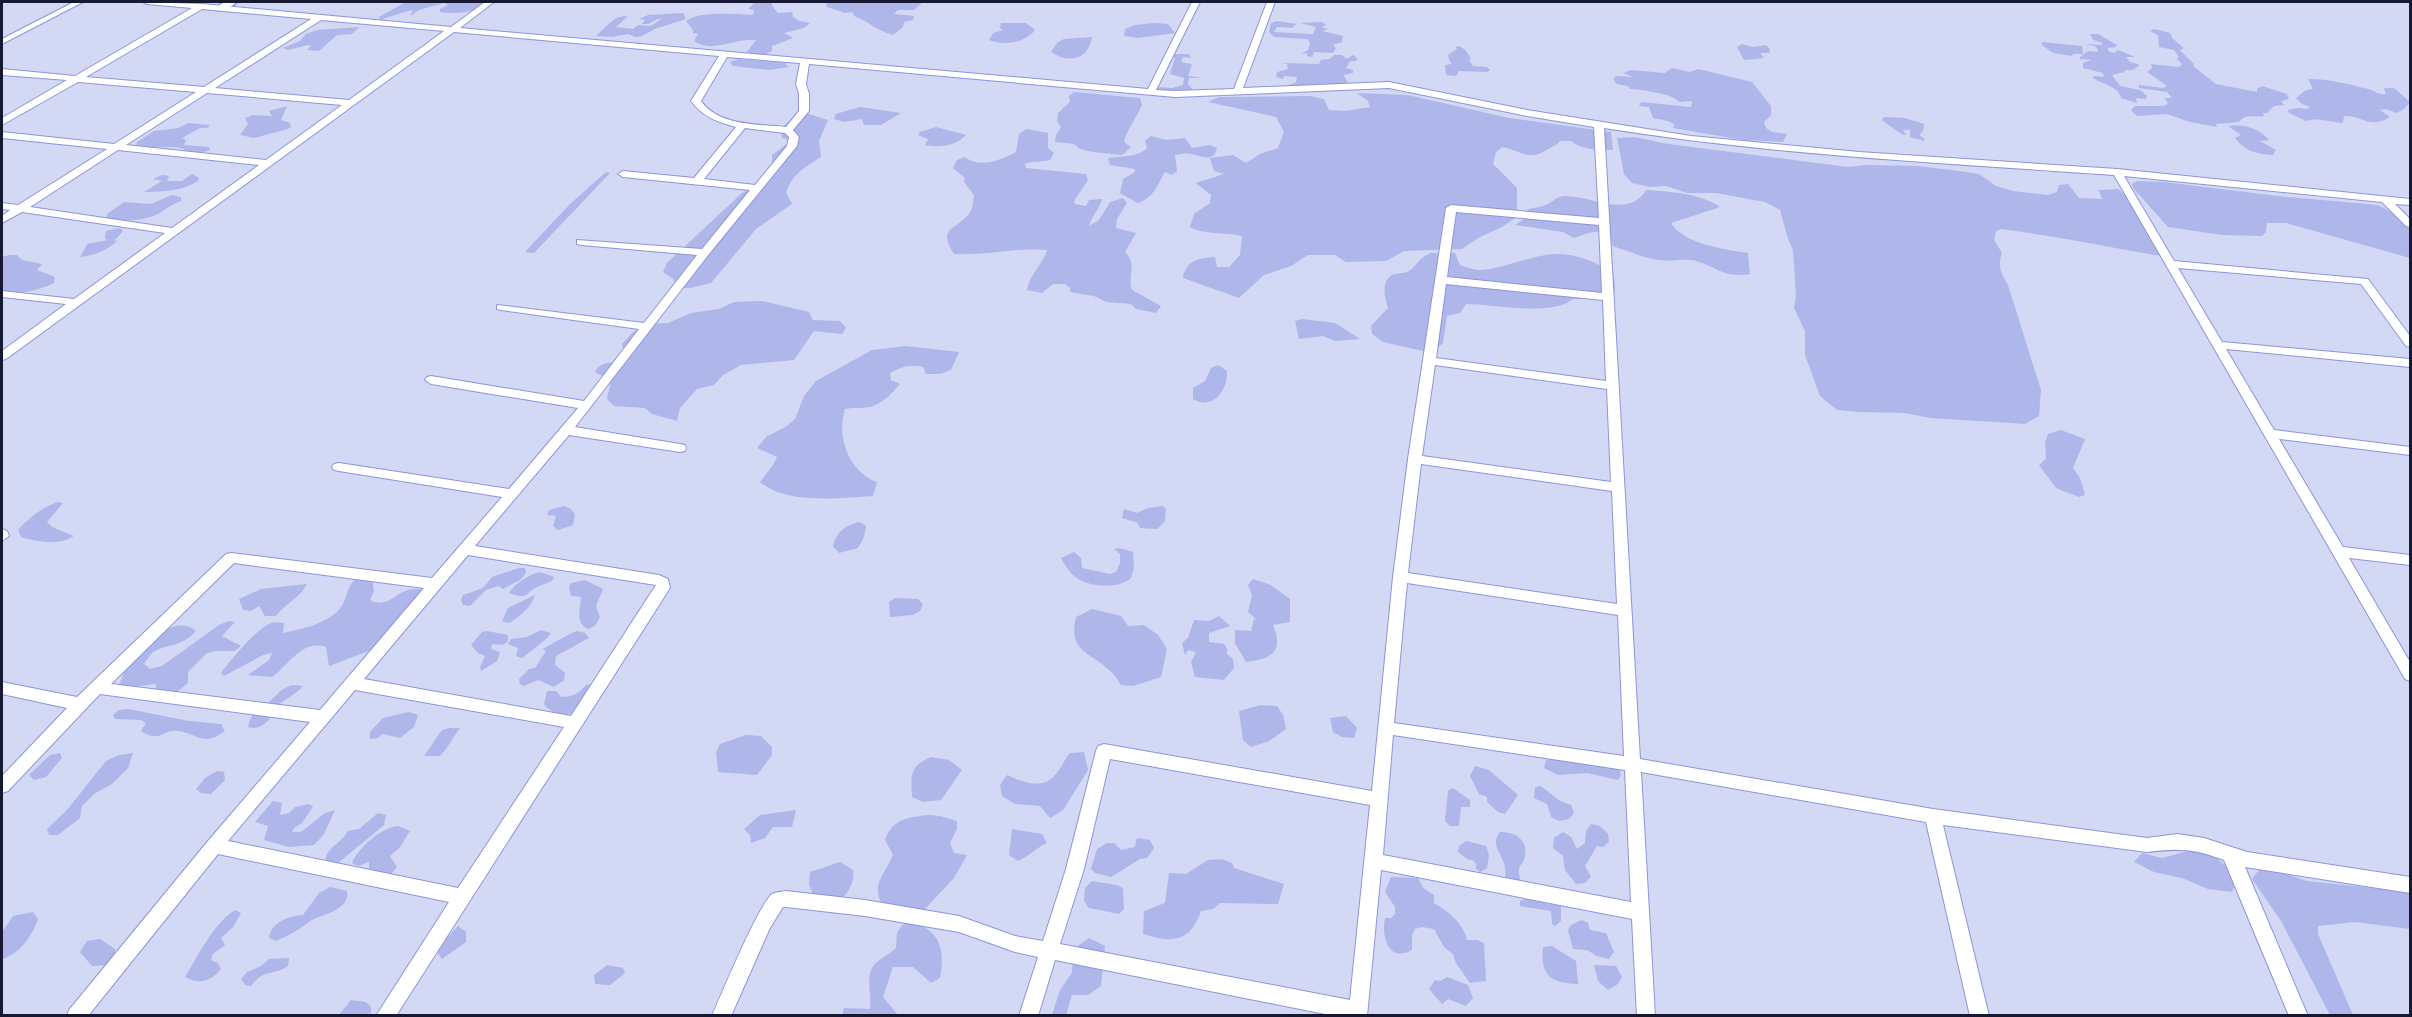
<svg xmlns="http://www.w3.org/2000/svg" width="2412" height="1017" font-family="'Space Grotesk',sans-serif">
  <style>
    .green { fill: #aeb6ea }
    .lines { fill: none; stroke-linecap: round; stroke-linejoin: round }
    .minor-casing { stroke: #8d95d9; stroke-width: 2 }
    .tertiary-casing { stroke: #8d95d9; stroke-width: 3 }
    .minor { fill: #fff; fill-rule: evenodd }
    .tertiary { fill: #fff; fill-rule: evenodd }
  </style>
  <rect width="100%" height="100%" fill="#d3d8f5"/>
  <path class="green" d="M 406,2 L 490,2 C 475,12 458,15 440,12 L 440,9 L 448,5 L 444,3 L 419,10 L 412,15 L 410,15 L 413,11 L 411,10 L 380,20 L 379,17 Z
    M 755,2 L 772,2 L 772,6 L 778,13 L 792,12 L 793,17 L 799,21 L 810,23 L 804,28 L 784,33 L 793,38 L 772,46 L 772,51 L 764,55 L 747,52 L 756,40 C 734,38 713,54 694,41 L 698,34 L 693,33 L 693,30 L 686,21 C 697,11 737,14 753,15 L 754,10 L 748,9 Z
    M 821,2 L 923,2 L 914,10 L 898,10 L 894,14 L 914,16 L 913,20 L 904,22 L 903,27 L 893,35 C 875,30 870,22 854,16 L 853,12 L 845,13 L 827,7 L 826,2 Z
    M 683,13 L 686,19 L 655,29 L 642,36 L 636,37 L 628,34 L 612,37 L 596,36 C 606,28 613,15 628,16 L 616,27 L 633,29 L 638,25 L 651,26 L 661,19 L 657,19 L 649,24 L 642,24 L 645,20 L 639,19 L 648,15 Z
    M 1277,21 L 1296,24 L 1292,28 L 1277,27 L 1274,32 L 1313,34 L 1316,27 L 1300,23 L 1322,22 L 1326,25 L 1321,27 L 1328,29 L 1322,31 L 1343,36 L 1342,42 L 1333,45 L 1336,48 L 1333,53 L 1314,52 L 1312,57 L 1307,56 L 1307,53 L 1301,54 L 1308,50 L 1310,42 L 1307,39 L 1274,37 L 1269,32 L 1271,23 Z
    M 1001,23 L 1026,23 L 1035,30 C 1025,43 1004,46 989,40 L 993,33 L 1003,30 L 1000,28 Z
    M 1154,23 L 1168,24 L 1175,33 L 1138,38 L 1124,36 L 1125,29 L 1135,25 Z
    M 359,27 L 352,34 L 337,35 L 319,51 L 307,50 L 311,46 L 308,45 L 288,50 L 283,48 L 300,41 L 306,34 L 317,30 Z
    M 2154,29 L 2170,33 L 2173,39 L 2184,48 L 2180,50 L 2194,64 L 2193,66 L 2216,84 L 2257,92 L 2257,89 L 2262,86 L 2287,94 L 2289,99 L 2281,101 L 2284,105 L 2274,106 L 2267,113 L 2263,113 L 2264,116 C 2252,118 2247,113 2239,122 L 2216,124 L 2217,127 L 2190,122 L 2167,114 L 2137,116 L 2131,110 L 2135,106 L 2163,106 L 2168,104 L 2165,98 L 2172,98 L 2167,92 L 2139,88 L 2139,85 L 2163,88 L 2167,86 L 2147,72 L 2152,68 L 2151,64 L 2179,67 L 2182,64 L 2177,59 L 2179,57 L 2174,50 L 2159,47 L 2158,35 L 2150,31 Z
    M 2090,34 L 2098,34 L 2117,45 L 2116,47 L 2108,48 L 2108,51 L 2114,53 L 2118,51 L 2116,49 L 2135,57 L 2126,57 L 2130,62 L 2138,64 L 2139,66 L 2132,70 L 2124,70 L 2125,72 L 2112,75 L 2120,86 L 2140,90 L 2147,96 L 2146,99 L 2136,98 L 2137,103 L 2121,98 C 2118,86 2104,85 2093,78 L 2094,76 L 2104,77 L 2103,73 L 2083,68 L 2083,63 L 2092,60 L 2080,59 L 2080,57 L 2088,51 L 2097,52 L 2098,50 L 2095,46 L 2083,44 L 2101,45 L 2103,43 L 2093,40 Z
    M 1092,37 C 1088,60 1069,64 1051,52 L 1058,42 L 1064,39 Z
    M 2042,42 L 2082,46 L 2083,54 L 2073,54 L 2072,56 L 2053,53 L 2042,45 Z
    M 1742,44 L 1753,47 L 1766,45 L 1769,48 L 1770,53 L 1760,53 L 1764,58 L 1744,60 L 1737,47 Z
    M 1455,46 C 1465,46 1466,52 1471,58 L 1469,60 L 1473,66 L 1487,67 L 1490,70 L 1487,72 L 1459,71 L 1456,76 L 1446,75 L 1445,65 L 1452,64 L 1449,60 L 1448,55 L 1457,49 Z
    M 1172,54 L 1189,54 L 1191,58 L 1183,57 L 1181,62 L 1192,64 L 1188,76 L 1203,78 L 1189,78 L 1188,84 L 1193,90 L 1187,92 L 1155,90 L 1158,87 L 1172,88 L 1183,85 L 1184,78 L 1170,74 L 1175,58 L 1172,56 Z
    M 1334,55 L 1342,55 L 1347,59 L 1353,55 L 1357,58 L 1357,61 L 1350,61 L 1346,68 L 1353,70 L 1353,73 L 1343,75 L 1352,88 L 1288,88 L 1287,86 L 1296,82 L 1297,77 L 1284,76 L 1283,79 L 1276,77 L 1277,72 L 1288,69 L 1287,64 L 1281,63 L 1319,64 L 1321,60 L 1330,59 Z
    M 738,59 L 785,63 L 789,67 L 769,70 L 733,66 L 730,62 Z
    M 1672,68 L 1690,72 L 1698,69 L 1752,82 L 1771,106 L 1771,115 L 1764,122 L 1766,128 L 1772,132 L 1787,134 L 1783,142 L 1743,140 L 1673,128 L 1674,124 L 1668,121 L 1653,118 L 1649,107 L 1639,106 L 1641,102 L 1691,107 L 1692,101 L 1680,102 C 1677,101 1675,98 1672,97 C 1667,94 1635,88 1630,89 L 1628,86 L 1617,84 L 1613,79 L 1616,76 L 1633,77 L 1623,73 L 1631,70 L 1665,73 Z
    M 2308,79 C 2328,79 2349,84 2368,89 C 2376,91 2378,95 2386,94 L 2384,88 L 2394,88 L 2410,102 L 2404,109 L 2397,113 L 2386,109 L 2380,110 L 2390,117 C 2368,130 2364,115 2344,116 L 2343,123 C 2329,122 2319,117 2306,121 L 2289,113 L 2288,110 L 2298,108 L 2307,109 L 2310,107 L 2302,104 L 2296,98 L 2306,90 L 2313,89 Z
    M 1074,92 L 1140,98 L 1142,105 C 1137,117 1126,131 1124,142 L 1131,147 L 1122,155 L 1093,152 L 1080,149 L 1074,144 L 1055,142 L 1056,135 L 1061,127 L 1057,121 L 1058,113 L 1070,102 L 1069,96 Z
    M 1357,93 L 1408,95 L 1509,118 L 1611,132 L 1613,150 C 1600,150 1581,150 1571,141 L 1560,141 C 1556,146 1553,146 1548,149 C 1528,162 1522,151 1502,147 L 1496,152 L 1493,164 L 1517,188 L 1517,217 L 1502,227 L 1478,238 L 1462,249 L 1404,251 L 1386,261 L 1346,262 L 1335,255 L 1308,255 L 1291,266 L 1264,275 L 1239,298 L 1183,278 C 1186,260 1199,258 1215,257 L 1217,267 L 1229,267 L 1240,255 L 1242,236 C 1225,232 1204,235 1190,227 L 1194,214 L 1210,203 L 1211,195 L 1196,183 L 1224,174 L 1214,171 L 1210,158 L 1233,155 L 1246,163 L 1260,154 L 1278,148 L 1284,132 L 1276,117 L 1208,102 L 1219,97 L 1310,96 L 1324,99 L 1329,110 L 1345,111 L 1370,107 L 1368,101 Z
    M 287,106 L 281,120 L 290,123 L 291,127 L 288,129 L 254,138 L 240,135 L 248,124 L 245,118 L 253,115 L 272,116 L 269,111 Z
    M 860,107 L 901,113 L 881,125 L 864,125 L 862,119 L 844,122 L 834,119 L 836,114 Z
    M 809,114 L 828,120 L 819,141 L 821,157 C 805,167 792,174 786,193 L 792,204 L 756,229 L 711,283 L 690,288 L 679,288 L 673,279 L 663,272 L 667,263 L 742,193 L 758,183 L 772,166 L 772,155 L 792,140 L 782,138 L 781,129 L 788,122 Z
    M 1886,117 L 1905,118 L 1924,124 L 1923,131 L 1919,135 L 1925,139 L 1924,141 L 1910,137 L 1910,130 L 1903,130 L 1906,135 L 1903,135 L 1883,121 L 1882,118 Z
    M 188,123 L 210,125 L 207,128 L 200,128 L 182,138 L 186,140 L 184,145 L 209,147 L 210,150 C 188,158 187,146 171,147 C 159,147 149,149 136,146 L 137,142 L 154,131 L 178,128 Z
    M 2228,126 C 2244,124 2259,128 2269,140 L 2260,141 L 2276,150 L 2273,155 C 2256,154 2245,151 2235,138 L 2241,135 Z
    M 936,127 L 966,135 C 956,146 940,148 925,145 L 928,139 L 918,135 L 920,132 Z
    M 1026,129 L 1048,133 L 1048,148 L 1054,153 L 1050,160 C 1041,163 1034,160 1025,164 L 1026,168 L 1086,174 L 1088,180 L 1074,201 L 1075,204 L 1086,206 L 1089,200 L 1102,199 C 1101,207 1092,215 1089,226 L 1099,220 L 1110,202 L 1123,198 L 1127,203 L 1117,219 L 1116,228 L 1136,233 L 1125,252 C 1138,264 1127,276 1132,290 L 1161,306 L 1156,313 L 1136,309 L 1131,304 L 1106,302 L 1094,296 L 1070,292 L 1070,288 L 1065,284 L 1053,284 L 1042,293 L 1027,290 C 1030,273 1043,265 1047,250 C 1016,247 985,256 954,254 C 937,228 955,230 968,215 C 973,210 973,202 974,195 L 964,182 L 965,178 L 953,168 L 957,160 L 965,157 C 980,169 1001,160 1016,152 L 1019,134 Z
    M 1151,136 L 1166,140 L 1185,138 L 1192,148 L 1210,145 L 1217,148 C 1214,163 1201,156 1191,154 C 1186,153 1180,154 1175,155 L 1177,171 L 1172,175 L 1165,172 C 1157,186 1154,197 1138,203 L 1120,193 L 1123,179 L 1135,172 L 1135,169 L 1110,165 L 1108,158 C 1121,156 1137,158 1147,148 L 1145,141 Z
    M 1634,137 L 1668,144 L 1848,167 L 1865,165 L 1918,166 L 1959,171 L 1979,174 L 1996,186 L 2013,191 L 2048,195 L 2057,192 L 2059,185 L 2068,184 L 2079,198 L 2102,199 L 2099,190 L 2118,189 L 2130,199 L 2161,256 C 2108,247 2055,236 2001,229 L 1996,231 L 1994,240 L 2002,253 C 1997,267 2001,273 2008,285 L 2041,390 L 2039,416 L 2025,424 L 1930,418 L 1905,413 L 1859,412 L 1837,410 L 1820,396 L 1805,355 L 1805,331 L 1794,308 L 1796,295 L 1793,250 L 1788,239 L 1780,210 L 1765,202 L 1716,193 L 1687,193 L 1666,186 L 1650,187 L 1632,183 L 1624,174 L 1617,138 Z
    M 606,172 L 610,173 L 534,253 L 525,252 L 570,204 Z
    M 192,174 L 199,178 L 198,181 C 181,192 164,191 144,192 L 162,181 L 153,179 L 162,175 L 169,176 L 167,181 L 182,181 Z
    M 2137,181 L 2164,182 L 2278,196 L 2378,205 L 2397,215 L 2410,227 L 2410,258 L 2286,223 L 2267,223 L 2266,232 L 2262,236 L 2222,235 L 2168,227 L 2133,188 L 2132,184 Z
    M 1646,190 C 1671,192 1700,193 1720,207 L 1671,223 C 1685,245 1724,249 1748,253 L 1750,274 C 1723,278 1720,268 1696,261 C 1683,258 1671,262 1659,260 C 1643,258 1628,251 1613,246 L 1609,234 C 1595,229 1588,233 1574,238 L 1563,232 L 1515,225 L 1524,219 L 1526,211 C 1532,207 1536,208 1543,206 C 1551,204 1555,197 1564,196 C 1591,195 1628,220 1646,190 Z
    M 172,195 L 181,197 L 181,201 C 172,204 167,208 160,213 C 142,222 126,221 107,219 L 107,214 L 124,202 L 151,204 Z
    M 120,228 L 123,231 L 116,239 L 113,240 L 117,241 C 107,250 93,256 80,257 L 87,244 L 108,240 L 105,239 L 106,231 Z
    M 1431,253 L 1455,253 L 1460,265 C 1466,267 1472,269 1478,270 C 1498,271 1531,255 1555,254 C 1575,253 1595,262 1612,272 C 1615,283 1618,290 1610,299 L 1573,299 C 1552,317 1493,304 1466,304 L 1460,313 L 1447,316 L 1443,343 L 1432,353 L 1383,342 L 1372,334 L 1371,326 L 1388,308 C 1384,297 1381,279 1394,274 C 1399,273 1405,273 1409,271 C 1417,266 1418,258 1431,253 Z
    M 9,255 L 17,255 L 22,260 L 42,264 L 37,270 L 55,277 L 54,283 C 37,291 21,294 2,293 L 2,257 Z
    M 762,301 L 809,312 L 813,320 L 840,321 L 846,328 L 842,334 L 814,331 L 794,360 L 741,365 L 723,375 L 714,385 L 697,389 L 680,408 L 677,421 L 652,414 L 645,408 L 614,406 L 607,399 L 611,381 L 595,372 C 601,359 617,364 628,361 L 622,344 L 632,333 L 647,324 L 668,323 L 691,313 L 719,309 L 734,302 Z
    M 1302,319 L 1335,323 L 1360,339 L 1335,341 L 1323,336 L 1299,339 L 1295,321 Z
    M 906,346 L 959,352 L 951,370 L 940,374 L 926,374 L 923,367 C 910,364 901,367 890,373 L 891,380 L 900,384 C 893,392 884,402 873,406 C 866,409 854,407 845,409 C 836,437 849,472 877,482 L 873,496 C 839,498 787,505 760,482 L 773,465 L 777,457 L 757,448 L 766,437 L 787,426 L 795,419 L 804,396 L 816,381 L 872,350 Z
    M 1218,365 L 1227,371 C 1228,390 1213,411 1193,399 L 1193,388 L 1205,381 L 1211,368 Z
    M 2061,430 L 2085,439 L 2073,468 L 2080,478 L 2085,495 L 2079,497 L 2056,488 L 2039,465 L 2046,459 L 2045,443 L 2048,434 Z
    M 57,502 L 63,503 L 47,522 L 52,527 L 74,536 C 59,546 38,542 21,537 L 18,530 C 30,517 40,509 57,502 Z
    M 564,506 L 571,509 L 575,515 L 573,525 L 558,530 L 553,526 L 556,516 L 547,515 L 549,510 Z
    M 1163,506 L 1166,509 L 1165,521 L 1157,529 L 1140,528 L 1138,523 L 1122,518 L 1124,509 L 1137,513 L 1148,508 Z
    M 859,522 L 866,526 L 864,537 L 858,548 L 839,553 L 833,546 C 837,531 845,526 859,522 Z
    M 1119,548 L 1133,552 L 1134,568 L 1131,578 C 1119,589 1093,587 1080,580 C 1072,576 1065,566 1061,558 L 1074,552 L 1081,558 L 1082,568 L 1110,574 L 1116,572 L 1120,563 L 1120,554 L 1114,549 Z
    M 519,568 L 525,568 L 526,573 L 520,580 L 503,589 L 498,586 L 486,590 L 470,606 L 463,605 L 461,600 L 463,595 L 483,588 L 492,577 Z
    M 540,572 L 554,577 L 552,581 C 547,584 542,584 537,587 C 524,594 529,600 509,593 C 514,584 530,574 540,572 Z
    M 357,578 L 372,579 L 374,591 L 370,600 C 394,613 400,575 433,595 L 430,602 L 414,609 L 404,610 L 392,638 L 369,651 L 329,666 L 326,647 C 302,639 290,664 272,677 L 248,675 L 269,660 L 272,653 L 263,655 L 224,676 L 221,673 C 231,660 258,626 274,622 C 275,622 283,623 284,623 L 283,633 C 303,629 335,622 344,602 C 349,591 347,586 357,578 Z
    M 1253,579 L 1271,585 L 1290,599 L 1290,622 L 1273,625 C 1284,652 1272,659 1246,662 L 1235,643 L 1235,630 L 1251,631 L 1254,619 L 1257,620 L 1248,612 L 1252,595 L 1248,585 Z
    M 585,580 L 603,589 L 596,606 L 600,617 L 595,626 L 588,629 C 575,623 580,610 581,597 L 571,596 L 569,588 L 571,583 Z
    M 307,584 C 298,600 287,602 276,616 L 265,616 L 259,606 L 251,611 L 243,610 L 239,599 L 261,589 Z
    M 535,595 C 533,605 519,618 509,623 L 502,621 L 508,608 Z
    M 895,598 L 918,599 L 923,604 L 920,611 L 913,615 L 890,617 L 889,602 Z
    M 1092,609 L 1121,616 L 1128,626 L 1144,625 L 1158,635 L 1167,649 L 1161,677 L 1133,686 L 1121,685 C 1118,680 1114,674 1109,670 C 1090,651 1068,653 1076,617 Z
    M 1219,616 L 1230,626 L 1209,633 L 1209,642 L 1224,644 L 1227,649 L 1227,654 L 1233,659 L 1234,668 L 1224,680 L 1195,677 L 1191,662 L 1196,652 L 1188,650 L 1185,655 L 1182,643 L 1188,638 L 1194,620 L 1209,621 Z
    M 229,621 L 235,622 L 222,636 L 241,646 L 235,651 L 216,651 L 207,653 L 188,672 L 188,683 L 168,699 L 155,693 L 156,684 L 123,688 L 119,685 C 123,678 124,668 129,663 C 142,646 175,612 196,631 C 180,648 169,643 153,652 C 150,655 147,660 144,664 L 150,669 L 162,666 L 219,625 Z
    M 541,630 L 551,633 C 549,638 527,654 522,658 L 516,656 L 518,648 L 508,644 L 511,639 L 527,637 Z
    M 487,631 L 508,635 L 508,641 L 503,645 L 492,644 L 491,649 L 500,652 L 497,661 L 481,671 L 480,667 L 485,656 L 478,653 L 471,645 L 482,632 Z
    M 577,631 L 585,633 L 589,638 L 556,656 L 555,665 L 565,673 L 564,680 L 554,687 L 538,680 L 524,686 L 520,684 L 519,679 L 529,669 L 535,668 L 546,651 L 543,649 C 550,645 572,632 577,631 Z
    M 598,682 L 577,713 C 564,715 552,715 544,704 L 547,691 L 556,691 L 561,697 C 573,697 578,694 586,685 Z
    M 293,685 L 303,686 C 294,697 270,705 269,720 C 262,726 257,730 248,727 C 252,709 259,712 269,702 C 278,694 281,688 293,685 Z
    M 1261,705 L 1277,706 L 1283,715 L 1286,729 L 1269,741 L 1251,747 L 1243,740 L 1239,711 Z
    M 128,709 L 189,721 L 221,724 L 225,731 C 201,748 199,733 177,731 C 162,729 161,744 141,731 L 146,723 L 141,720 L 115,719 L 113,715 L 119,710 Z
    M 409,712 L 418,715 L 414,727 L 400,738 L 382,734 L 378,738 L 370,739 L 370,732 L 383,718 Z
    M 1346,716 L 1357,728 L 1354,738 L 1342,737 L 1333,732 L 1330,718 Z
    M 449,728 L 460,728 C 453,737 448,748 440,756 L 424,756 L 442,730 Z
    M 746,735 L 761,736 L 772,747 L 772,755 L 757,775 L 718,772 L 716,752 L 720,744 Z
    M 1084,752 L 1088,770 L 1063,810 L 1050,818 L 1040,806 L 1015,804 L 1002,796 L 1000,785 L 1007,775 C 1020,781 1041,790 1053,777 C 1060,771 1064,760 1070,753 Z
    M 60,753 L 62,758 L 46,777 L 34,780 L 29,775 L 50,755 Z
    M 133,753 L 128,768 L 112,784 L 94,794 L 82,806 L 80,818 L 58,835 L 49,835 L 47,829 L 67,810 L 106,761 L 119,755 Z
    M 931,757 L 949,760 L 962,770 L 941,800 L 923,802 L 912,797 C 911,774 909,767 931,757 Z
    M 1553,758 L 1619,769 L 1621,775 L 1618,780 L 1587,773 L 1558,775 L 1544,768 L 1546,760 Z
    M 1475,766 L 1489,770 L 1518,795 L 1505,814 L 1498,812 L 1487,802 L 1487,797 L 1479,794 L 1470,776 Z
    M 217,771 L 224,772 L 225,780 L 211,794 L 201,793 L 196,789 L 205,778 Z
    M 1541,786 L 1560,801 L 1571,805 L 1574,813 L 1569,819 L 1559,821 L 1551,817 L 1547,804 L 1534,798 L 1535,787 Z
    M 1453,788 L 1470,800 L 1470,807 L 1461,807 L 1459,826 L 1450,826 L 1445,821 L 1448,791 Z
    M 273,801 L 282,803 L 280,814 L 282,815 L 289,813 L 295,807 L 309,804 L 313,807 L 302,823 L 294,828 L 292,832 L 301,832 L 325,813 L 335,810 L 324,834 L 314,845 L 289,847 L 264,840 L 268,826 L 255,822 Z
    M 796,810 L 792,827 L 773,827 L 765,838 L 751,843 L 750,835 L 744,829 L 760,815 Z
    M 378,813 L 386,815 L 384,825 L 338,863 L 325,862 C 326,847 341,844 348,831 L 359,829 Z
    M 930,815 L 940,816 L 957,821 L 957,829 L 950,843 L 954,853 L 967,855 L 954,878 L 925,909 L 900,911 L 884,908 C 870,884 883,878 893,855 L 885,840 C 893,818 909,817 930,815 Z
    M 1591,824 L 1600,826 L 1608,834 L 1609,842 L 1603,847 L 1597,846 L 1585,866 L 1591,877 L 1585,883 L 1576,884 L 1565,870 L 1563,856 L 1553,848 L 1554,838 L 1563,832 L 1571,837 L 1577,849 L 1585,843 L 1586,831 Z
    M 398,826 L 410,831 L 400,847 L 390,856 L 397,867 L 391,874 L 377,875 L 369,869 L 369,862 L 358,866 L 352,863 C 358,848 382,827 398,826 Z
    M 1012,829 L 1042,834 L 1047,843 C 1036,848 1029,856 1018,861 L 1009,855 Z
    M 1500,832 C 1517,832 1530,841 1524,860 C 1523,863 1520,865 1519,868 C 1518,874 1521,877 1519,883 L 1510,882 L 1505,877 C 1509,856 1487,848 1500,832 Z
    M 1137,838 L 1150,840 L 1154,848 L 1147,858 L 1140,859 L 1111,877 L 1095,873 L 1091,869 L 1097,849 L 1107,843 L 1114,843 L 1121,850 L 1135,847 Z
    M 1466,841 L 1486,846 L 1489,855 L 1487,868 L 1480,872 L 1475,868 L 1477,865 L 1474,861 L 1467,859 L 1458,852 L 1459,846 Z
    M 2188,851 L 2213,855 L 2238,877 L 2232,892 L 2208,889 L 2182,878 L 2154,872 L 2134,862 L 2142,853 L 2162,858 Z
    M 1222,859 L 1232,863 L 1234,868 L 1284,884 L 1278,904 L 1220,903 L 1213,909 L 1201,911 C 1190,943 1171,943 1143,934 L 1144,911 L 1165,903 L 1169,873 L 1186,874 L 1208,860 Z
    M 840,862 L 853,870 C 856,886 843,897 834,908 L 818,908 L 809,884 L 810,872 Z
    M 2259,870 L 2280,872 L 2307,881 L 2410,892 L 2410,929 L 2355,922 L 2318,926 L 2318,934 L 2353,1015 L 2330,1015 L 2281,921 L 2252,879 Z
    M 1391,877 L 1418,878 L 1423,888 L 1434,895 L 1434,903 C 1448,911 1464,924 1467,940 L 1477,940 L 1484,943 L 1486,981 L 1470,983 L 1456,963 L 1453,954 L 1444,947 L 1434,929 L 1422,927 L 1415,929 L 1412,935 L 1412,950 C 1389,963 1381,937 1385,918 L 1391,918 L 1395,914 L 1395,907 L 1385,892 Z
    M 1092,881 L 1117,885 L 1123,888 L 1124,909 L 1119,914 L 1089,908 L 1084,901 L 1085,888 Z
    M 330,887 L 347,891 C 350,912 321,913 309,922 C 297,931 289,935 276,941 L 269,938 C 271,922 289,916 303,915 L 319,893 Z
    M 1525,899 L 1561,906 L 1561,921 L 1555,926 L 1552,924 L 1551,911 L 1520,906 L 1520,901 Z
    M 235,910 L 241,913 L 233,927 L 221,938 L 225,945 L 213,954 L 211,960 L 218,963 L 221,969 C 211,981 200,985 185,977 C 199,955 212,925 235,910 Z
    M 33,912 L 38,919 C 32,936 20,954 2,959 L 2,932 L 13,916 Z
    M 1582,920 L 1588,923 L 1590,930 L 1606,933 L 1614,952 L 1609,959 L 1597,956 L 1587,950 L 1573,949 L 1568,930 L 1571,925 Z
    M 913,922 C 941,932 945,950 940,978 L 931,983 L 913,967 L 893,967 L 883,997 L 898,1015 L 842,1016 L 844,1008 L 870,1009 C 872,994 864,974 876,963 C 882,957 890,954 896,948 L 897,933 L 902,925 Z
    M 458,926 L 466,932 L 466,942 L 442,959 L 437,952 L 446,939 Z
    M 1089,938 L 1105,946 L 1101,986 L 1088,995 L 1072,995 L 1066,1015 L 1052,1015 L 1060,990 L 1072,973 L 1073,954 L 1079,945 Z
    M 100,939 L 115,949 L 115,956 L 106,965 L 92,966 L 80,952 L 87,941 Z
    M 1552,946 L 1576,961 L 1578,984 C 1550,983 1540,975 1543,947 Z
    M 289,958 L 288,966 C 272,977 266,967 251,986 L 245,985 L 241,979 L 246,973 L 261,966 L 269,959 Z
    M 607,965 L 623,968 L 625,973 L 610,985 L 595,984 L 594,975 Z
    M 1594,965 L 1616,966 L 1622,977 L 1618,984 L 1608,990 L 1598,981 Z
    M 1447,977 L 1468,985 L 1473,998 L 1466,1006 L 1448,999 L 1442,1004 L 1429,989 L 1435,980 L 1441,981 Z
    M 351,1000 L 366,1002 L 371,1007 L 371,1013 L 364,1015 L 339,1015 Z"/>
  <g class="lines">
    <defs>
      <path id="minor" d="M 74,2 L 83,2 L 2,44 L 2,39 Z
        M 143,2 L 202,4 L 451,27 L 485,2 L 494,2 L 460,28 L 1148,89 L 1192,2 L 1200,2 L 1156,90 L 1175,91 L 1234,89 L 1267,2 L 1275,2 L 1243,88 L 1389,82 L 1527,110 L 1691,136 L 1859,152 L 2117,169 L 2410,199 L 2410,205 L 2395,204 L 2410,219 L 2410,227 L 2406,226 L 2382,202 L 2124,176 L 2174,261 L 2368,279 L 2410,336 L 2410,347 L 2406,346 L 2361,284 L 2178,268 L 2222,342 L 2410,359 L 2410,367 L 2226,349 L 2274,430 L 2410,447 L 2410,455 L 2279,439 L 2343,547 L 2410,555 L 2410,565 L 2349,558 L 2410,662 L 2410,681 L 2405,679 L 2114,175 C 1943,163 1773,155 1604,128 L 1640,759 L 1933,809 L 2147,838 L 2177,834 L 2204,838 L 2247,852 L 2410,877 L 2410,893 L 2245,867 L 2308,1016 L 2289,1016 L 2224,860 C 2194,849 2179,848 2147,852 L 1943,825 L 1989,1016 L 1970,1016 L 1926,822 L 1641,772 L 1655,1016 L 1637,1016 L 1632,919 L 1381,870 L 1367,1016 L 1335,1016 L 1055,960 L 1038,1016 L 1019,1016 L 1038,957 L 1015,952 L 959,932 L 865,916 L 786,907 L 783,907 L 770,928 L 731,1016 L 712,1016 C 721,995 759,904 772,894 C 776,892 782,892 786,891 L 865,900 L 959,916 L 1015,936 L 1043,941 L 1066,869 L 1096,751 L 1098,746 L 1104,744 L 1372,791 L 1393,577 L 1408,459 L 1446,208 L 1451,205 L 1599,218 L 1594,127 L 1527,116 L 1389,88 L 1175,97 L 809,64 L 806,84 L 809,94 L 809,111 L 793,130 L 799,137 L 797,146 L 709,254 L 575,427 L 680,444 L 685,445 L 686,448 L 685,451 L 680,452 L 569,435 L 475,546 L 659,575 L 668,579 L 670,588 L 396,1016 L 376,1016 L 449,902 L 218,854 L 88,1016 L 67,1016 L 69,1010 L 208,841 L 310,722 L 100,694 L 8,791 L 2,793 L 2,776 L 67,708 L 2,694 L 2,682 L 77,697 L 226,554 L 231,553 L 432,578 L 502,497 L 339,471 L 334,470 L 332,467 L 334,464 L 339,463 L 509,489 L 578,408 L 431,384 L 425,380 L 427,377 L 431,376 L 584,401 L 639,329 L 501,310 L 497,309 L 497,305 L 644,323 L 697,255 L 581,245 L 577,244 L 577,240 L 702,249 L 750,190 L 623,177 L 618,174 L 623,171 L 694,178 L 736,127 C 717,122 703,117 691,101 L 719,56 L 454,32 L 6,359 L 2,360 L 2,351 L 66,304 L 2,297 L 2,291 L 74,299 L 165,233 L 22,212 L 2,223 L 2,216 L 10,210 L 2,209 L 2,203 L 18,205 L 107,149 L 2,138 L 2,132 L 114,144 L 196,92 L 78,82 L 2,125 L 2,118 L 67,80 L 2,75 L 2,69 L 75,76 L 192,8 L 147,4 ZM 202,9 L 311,19 L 204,87 L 86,77 ZM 321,20 L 444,31 L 349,100 L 215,88 ZM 727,57 L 800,63 L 796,84 L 799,94 L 799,111 L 786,127 C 757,124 719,126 701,101 ZM 207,93 L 342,105 L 266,160 L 126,145 ZM 745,128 L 785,133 L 789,137 L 787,146 L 755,185 L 704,179 ZM 118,150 L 259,165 L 172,228 L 30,207 ZM 1456,212 L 1599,225 L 1602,293 L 1447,277 ZM 1446,284 L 1603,300 L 1606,381 L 1436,358 ZM 1435,365 L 1607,389 L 1611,482 L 1422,456 ZM 1421,464 L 1612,491 L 1617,604 L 1408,573 ZM 468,555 L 656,585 L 571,716 L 364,679 ZM 234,563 L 424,588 L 320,710 L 111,684 ZM 1407,583 L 1618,615 L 1624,756 L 1394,723 ZM 355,690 L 564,727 L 458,888 L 228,841 ZM 1393,735 L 1625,770 L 1631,902 L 1383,855 ZM 1110,759 L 1370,805 L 1350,1000 L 1060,944 L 1084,869 Z
        M 2,529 L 7,531 L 9,536 L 2,541 Z"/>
      <path id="tertiary" d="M 225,2 L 237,2 L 226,10 L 218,10 L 218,6 Z"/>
    </defs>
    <use href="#minor" class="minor-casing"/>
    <use href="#tertiary" class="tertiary-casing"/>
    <use href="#minor" class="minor"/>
    <use href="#tertiary" class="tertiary"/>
  </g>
  <rect width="2412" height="1017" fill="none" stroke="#171933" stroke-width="6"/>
</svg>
